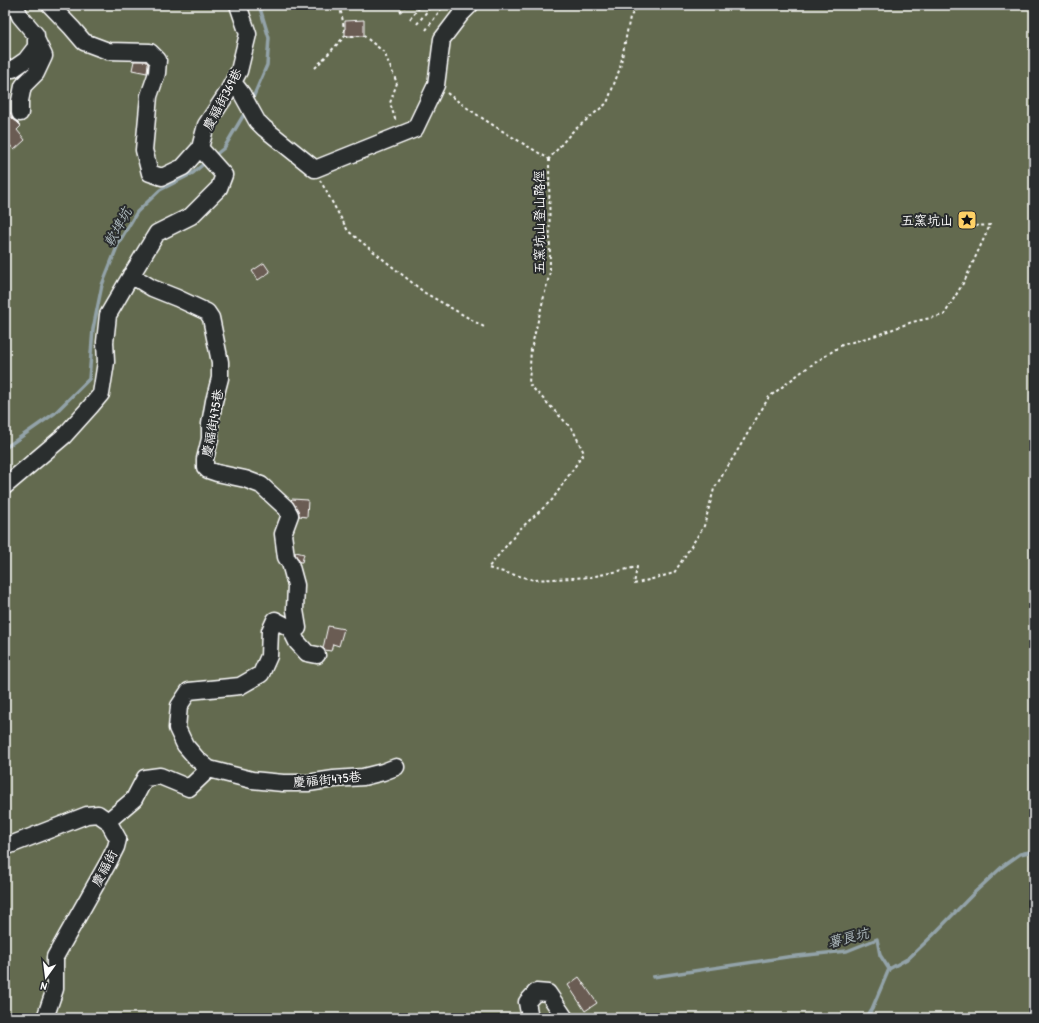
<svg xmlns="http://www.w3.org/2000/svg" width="1039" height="1023" font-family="'Patrick Hand','LXGW WenKai TC',sans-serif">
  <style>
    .green { fill: #636a50; stroke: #b1b4a8 }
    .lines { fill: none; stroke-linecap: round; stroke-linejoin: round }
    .stream { stroke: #93a3a9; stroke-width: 3.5 }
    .building { fill: #6b5b53; stroke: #fff }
    .minor-casing { stroke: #fff; stroke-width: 19 }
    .path { stroke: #fff; stroke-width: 2; stroke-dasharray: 3 3; stroke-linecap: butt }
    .minor { stroke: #2a2d2e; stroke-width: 16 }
    .labels { text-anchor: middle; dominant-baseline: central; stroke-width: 4; stroke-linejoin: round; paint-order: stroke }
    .street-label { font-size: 13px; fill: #fff; stroke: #2a2d2e }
    .poi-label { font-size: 13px; fill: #fff; stroke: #2a2d2e; text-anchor: end }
    .water-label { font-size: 14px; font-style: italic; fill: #aebabe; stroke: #2a2d2e }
  </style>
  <rect width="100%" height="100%" fill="#2a2d2e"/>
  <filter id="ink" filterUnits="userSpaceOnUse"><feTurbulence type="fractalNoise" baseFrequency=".025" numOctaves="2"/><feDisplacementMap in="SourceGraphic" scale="8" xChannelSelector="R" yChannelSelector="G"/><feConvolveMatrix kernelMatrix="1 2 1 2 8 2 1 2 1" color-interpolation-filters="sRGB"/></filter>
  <g filter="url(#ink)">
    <path class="green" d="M 5,5 L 1034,5 L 1034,1018 L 5,1018 Z"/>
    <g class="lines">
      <path class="stream" d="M 252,100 L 267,65 L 269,38 L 259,5
        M 214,156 L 224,148 L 246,111
        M 5,448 L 55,413 L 89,379 L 93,329 L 102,285 L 119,242 L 137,212 L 160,190 L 193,173 L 207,161
        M 653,977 L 787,957 L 847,951 L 877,939 L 880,955 L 889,969 L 909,958 L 932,936 L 975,892 L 1003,866 L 1020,854 L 1034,851
        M 866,1018 L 872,1009 L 889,969"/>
    </g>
    <path class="building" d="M 364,20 L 364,36 L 345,36 L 345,21 Z
      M 134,61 L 146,61 L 148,64 L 147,73 L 132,70 Z
      M 5,107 L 11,114 L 12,118 L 17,122 L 21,126 L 17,130 L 25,140 L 14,150 L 5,139 Z
      M 264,263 L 270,272 L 258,280 L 252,271 Z
      M 292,499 L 308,500 L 307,517 L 299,516 L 298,510 L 291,500 Z
      M 296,552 L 304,554 L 302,562 L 300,562 L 295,554 Z
      M 328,626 L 344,629 L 339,646 L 333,644 L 331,651 L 325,650 L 323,648 Z
      M 579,977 L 597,1003 L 585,1011 L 568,985 Z"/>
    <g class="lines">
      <defs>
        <path id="minor" d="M 50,5 L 72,28 L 84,42 L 108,51 L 150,52 L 158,60 L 157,73 L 149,96 L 144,150 L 150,173 L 162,177 L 183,167 L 200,148 L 206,125 L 226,95 L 239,71 L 248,34 L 238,5
          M 5,68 L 13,69 L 26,60 L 36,47 L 36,35 L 20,16 L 15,5
          M 233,82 L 242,94 L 257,121 L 264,128 L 315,169 L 415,129 L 436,85 L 442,39 L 461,14 L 470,5
          M 20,113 L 20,101 L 23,86 L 36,73 L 44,56 L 36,39
          M 131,275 L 152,288 L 177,298 L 207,312 L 211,318 L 220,362 L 220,378 L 214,401 L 210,424 L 210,439 L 205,459 L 205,467 L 208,470 L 217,473 L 245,479 L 261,485 L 286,508 L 290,515 L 283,534 L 286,557 L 290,563 L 296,585 L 295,610 L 298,628 L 290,628 L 275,620 L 270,631 L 269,656 L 261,674 L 240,686 L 189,691 L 179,706 L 177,728 L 185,745 L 197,759 L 209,769 L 252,780 L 283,783 L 308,783 L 334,779 L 363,777 L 383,772 L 396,767
          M 5,486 L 64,436 L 91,406 L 101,394 L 106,362 L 105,342 L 108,315 L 126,284 L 157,233 L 191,216 L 219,188 L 224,175 L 200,148
          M 290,628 L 297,642 L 307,653 L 317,655
          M 108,821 L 134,799 L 145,778 L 160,776 L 189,788 L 209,769
          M 5,847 L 87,815 L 98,814 L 108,821 L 118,839 L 116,847 L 109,861 L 55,957 L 55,989 L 45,1018
          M 530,1018 L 527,1002 L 536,992 L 548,993 L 565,1018"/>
      </defs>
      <use href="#minor" class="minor-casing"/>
      <path class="path" d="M 392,7 L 394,5
        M 400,12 L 406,5
        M 410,19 L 421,5
        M 417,24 L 432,5
        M 426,30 L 444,5
        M 345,36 L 364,36 L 384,52 L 397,83 L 390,103 L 396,122
        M 315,68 L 345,36 L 342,16 L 339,5
        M 447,93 C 479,118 514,138 549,159 L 572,132 L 607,103 L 620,68 L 630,17 L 639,5
        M 549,159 L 550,272 L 531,349 L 529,384 L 573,430 L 584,453 L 552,500 L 520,529 L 488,568 L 534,580 L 591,577 L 637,567 L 634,584 L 674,573 L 704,526 L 714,489 L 739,448 L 769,397 L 804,370 L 842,345 L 877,335 L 912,322 L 944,315 L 965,280 L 990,225 L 961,227
        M 320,180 L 348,231 L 425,293 L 484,327"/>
      <use href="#minor" class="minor"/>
    </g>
  </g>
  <defs>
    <symbol id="sight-square" viewBox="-11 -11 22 22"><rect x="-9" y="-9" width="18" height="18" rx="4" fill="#ffd166" stroke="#2a2d2e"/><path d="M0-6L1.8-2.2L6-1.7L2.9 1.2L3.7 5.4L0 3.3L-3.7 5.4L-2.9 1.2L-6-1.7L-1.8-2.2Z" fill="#111"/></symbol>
  </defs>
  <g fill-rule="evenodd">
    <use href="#sight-square" x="956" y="209" width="22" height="22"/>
  </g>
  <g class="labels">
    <g class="street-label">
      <text transform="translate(222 99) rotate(-62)">慶福街369巷</text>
      <text transform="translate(539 222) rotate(-90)">五窯坑山登山路徑</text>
      <text transform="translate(212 423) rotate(-80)">慶福街475巷</text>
      <text transform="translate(327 779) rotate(-5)">慶福街475巷</text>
      <text transform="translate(104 868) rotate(-62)">慶福街</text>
    </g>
    <g class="poi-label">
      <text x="953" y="220">五窯坑山</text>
    </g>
    <g class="water-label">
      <text transform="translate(117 227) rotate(-61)">軟埤坑</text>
      <text transform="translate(848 937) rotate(-14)">薯良坑</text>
    </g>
  </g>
  <rect width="1039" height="1023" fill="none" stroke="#2a2d2e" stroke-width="20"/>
  <rect x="10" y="10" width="1019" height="1003" fill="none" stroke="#fff" stroke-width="1.5" filter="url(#ink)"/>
  <g transform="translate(46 977) rotate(194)" stroke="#2a2d2e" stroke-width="3" paint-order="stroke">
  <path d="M0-3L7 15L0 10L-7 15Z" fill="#ffffff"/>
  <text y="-6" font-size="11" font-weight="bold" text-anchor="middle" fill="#ffffff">N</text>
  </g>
</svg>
